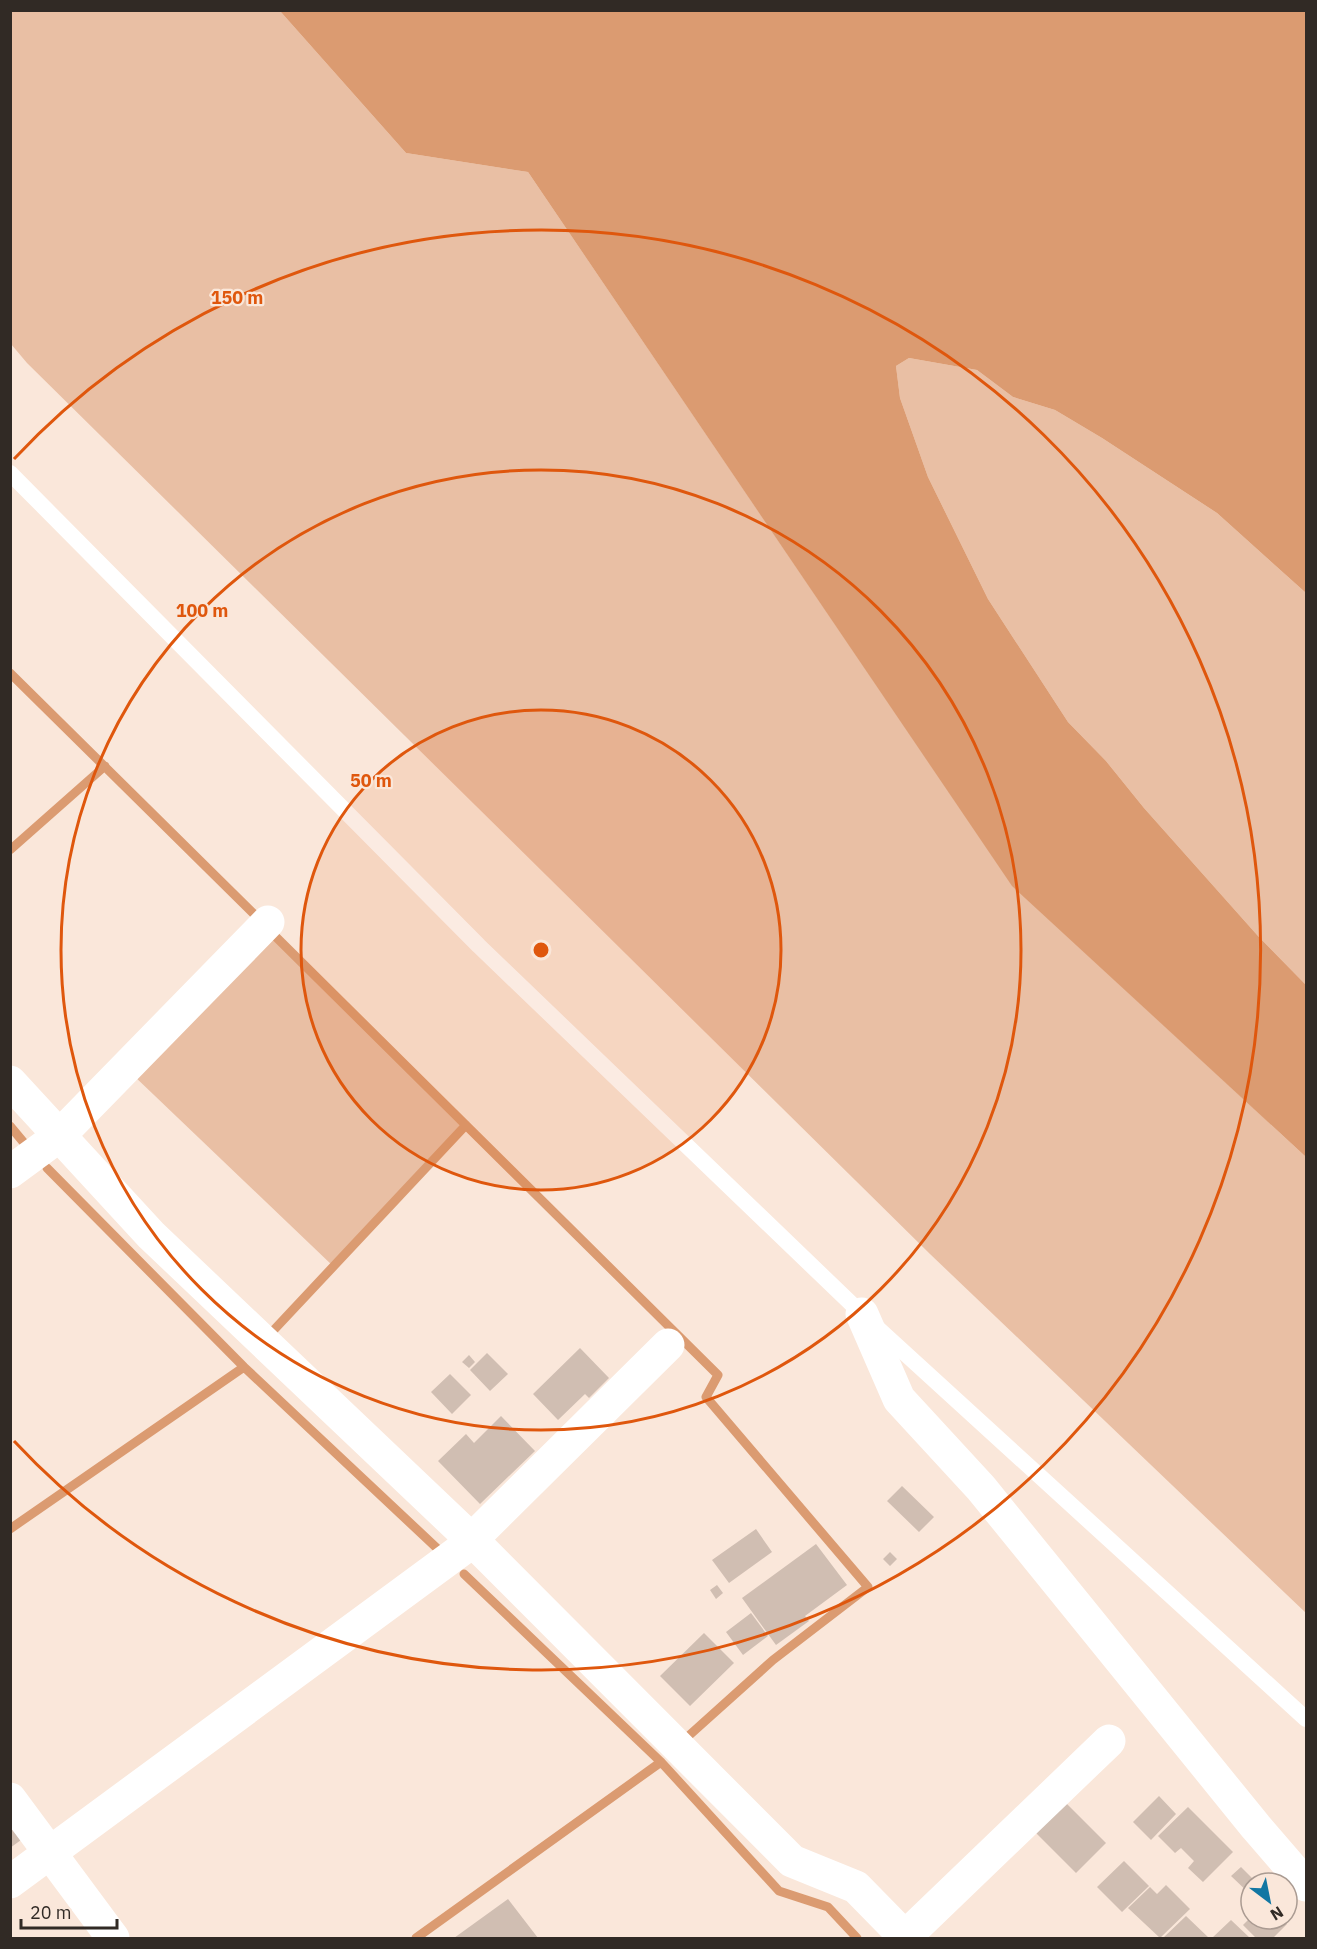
<svg xmlns="http://www.w3.org/2000/svg" width="1317" height="1949" font-family="'IBM Plex Sans',sans-serif">
  <style>
    .green { fill: #e9bfa4 }
    .water { fill: #db9b71 }
    .lines { fill: none; stroke-linecap: round; stroke-linejoin: round }
    .stream { stroke: #db9b71; stroke-width: 9 }
    .building { fill: #d0beb2 }
    .lane { stroke: #fff; stroke-width: 16 }
    .street { stroke: #fff; stroke-width: 33 }
    .ring { fill: none; stroke: #df570d; stroke-width: 3 }
    .centre { fill: #df570d; stroke: #fae7da; stroke-width: 3 }
    .ring-label { font-size: 18px; text-anchor: middle; font-weight: bold; fill: #df570d; stroke: #fae7da; stroke-width: 4.5; stroke-linejoin: round; paint-order: stroke }
  </style>
  <rect width="100%" height="100%" fill="#fae7da"/>
  <path class="green" d="M 10,11 L 280,11 L 406,153 L 528,172 L 1012,885 L 1306,1157 L 1306,1613 L 930,1254 L 27,363 L 11,344 Z
    M 909,358 L 977,370 L 1013,397 L 1055,410 L 1102,438 L 1217,513 L 1306,593 L 1306,985 L 1258,936 L 1144,808 L 1106,761 L 1068,722 L 988,599 L 928,477 L 900,398 L 896,366 Z
    M 275,936 L 466,1125 L 334,1267 L 132,1074 Z"/>
  <path class="water" d="M 280,11 L 1306,11 L 1306,593 L 1217,513 L 1102,438 L 1055,410 L 1013,397 L 977,370 L 909,358 L 896,366 L 900,398 L 928,477 L 988,599 L 1068,722 L 1106,761 L 1144,808 L 1258,936 L 1306,985 L 1306,1157 L 1012,886 L 528,172 L 406,153 Z"/>
  <g class="lines">
    <path class="stream" d="M 10,673 L 255,915
      M 10,850 L 105,766
      M 275,936 L 718,1375 L 706,1397 L 868,1587 L 773,1660 L 684,1740
      M 10,1126 L 25,1144
      M 47,1168 L 244,1367 L 441,1552
      M 271,1333 L 466,1125
      M 10,1529 L 244,1367
      M 464,1574 L 661,1762 L 779,1891 L 828,1907 L 857,1938
      M 416,1938 L 661,1762"/>
  </g>
  <path class="building" d="M 580,1348 L 609,1378 L 589,1398 L 585,1394 L 558,1420 L 533,1394 Z
    M 487,1353 L 508,1374 L 490,1391 L 470,1370 Z
    M 469,1355 L 475,1362 L 469,1368 L 462,1362 Z
    M 450,1374 L 471,1395 L 452,1414 L 431,1392 Z
    M 501,1416 L 535,1451 L 480,1504 L 438,1461 L 466,1434 L 474,1443 Z
    M 902,1486 L 934,1517 L 919,1532 L 887,1501 Z
    M 756,1529 L 772,1552 L 729,1583 L 712,1560 Z
    M 816,1544 L 847,1585 L 805,1616 L 809,1621 L 776,1645 L 742,1598 Z
    M 890,1552 L 897,1559 L 890,1566 L 883,1559 Z
    M 717,1585 L 723,1593 L 716,1599 L 710,1590 Z
    M 751,1613 L 768,1636 L 743,1655 L 726,1632 Z
    M 704,1633 L 734,1663 L 690,1706 L 660,1676 Z
    M 1159,1796 L 1176,1814 L 1151,1840 L 1133,1822 Z
    M 1066,1803 L 1106,1843 L 1076,1873 L 1036,1833 Z
    M 1188,1807 L 1233,1852 L 1203,1882 L 1188,1868 L 1194,1861 L 1181,1848 L 1175,1853 L 1158,1836 Z
    M 10,1827 L 21,1840 L 10,1848 Z
    M 1124,1861 L 1149,1886 L 1122,1912 L 1097,1887 Z
    M 1241,1867 L 1257,1883 L 1251,1883 L 1251,1895 L 1231,1876 Z
    M 1166,1885 L 1190,1909 L 1160,1938 L 1128,1908 L 1150,1887 L 1157,1894 Z
    M 508,1899 L 538,1938 L 454,1938 Z
    M 1186,1916 L 1209,1938 L 1163,1938 Z
    M 1251,1917 L 1251,1919 L 1282,1919 L 1287,1924 L 1273,1938 L 1256,1938 L 1243,1925 Z
    M 1231,1920 L 1250,1938 L 1212,1938 Z"/>
  <g class="lines">
    <path class="lane" d="M 10,473 L 479,946 L 862,1314 L 1306,1719"/>
    <path class="street" d="M 10,1082 L 151,1235 L 472,1540 L 792,1861 L 856,1887 L 906,1938
      M 10,1172 L 59,1136 L 268,922
      M 862,1314 L 899,1399 L 981,1488 L 1256,1827 L 1306,1885
      M 10,1799 L 113,1938
      M 10,1882 L 461,1550 L 668,1345
      M 904,1938 L 1109,1741"/>
  </g>
  <circle cx="541" cy="950" r="240" fill="#df570d" fill-opacity=".12"/>
  <g class="ring">
    <circle cx="541" cy="950" r="240"/>
    <circle cx="541" cy="950" r="480"/>
    <path d="M14 459A720 720 0 1 1 14 1441"/>
  </g>
  <circle cx="541" cy="950" r="9" class="centre"/>
  <g class="ring-label">
    <text x="237" y="304">150 m</text>
    <text x="202" y="617">100 m</text>
    <text x="371" y="787">50 m</text>
  </g>
  <rect width="1317" height="1949" fill="none" stroke="#312a25" stroke-width="24"/>
  <g transform="translate(1269 1901) rotate(148)"><circle r="28" fill="#fae7da" stroke="#aa9b92" stroke-width="1.5"/>
  <path d="M0-4.5L10 22L0 15L-10 22Z" fill="#1277a3"/>
  <text y="-9" font-size="16" font-weight="bold" text-anchor="middle" fill="#312a25">N</text>
  </g>
  <path d="M21 1919v9h96v-9" fill="none" stroke="#312a25" stroke-width="3"/>
  <text x="30" y="1919" font-size="18" fill="#312a25" stroke="#fae7da" stroke-width="4.5" paint-order="stroke">20 m</text>
</svg>
